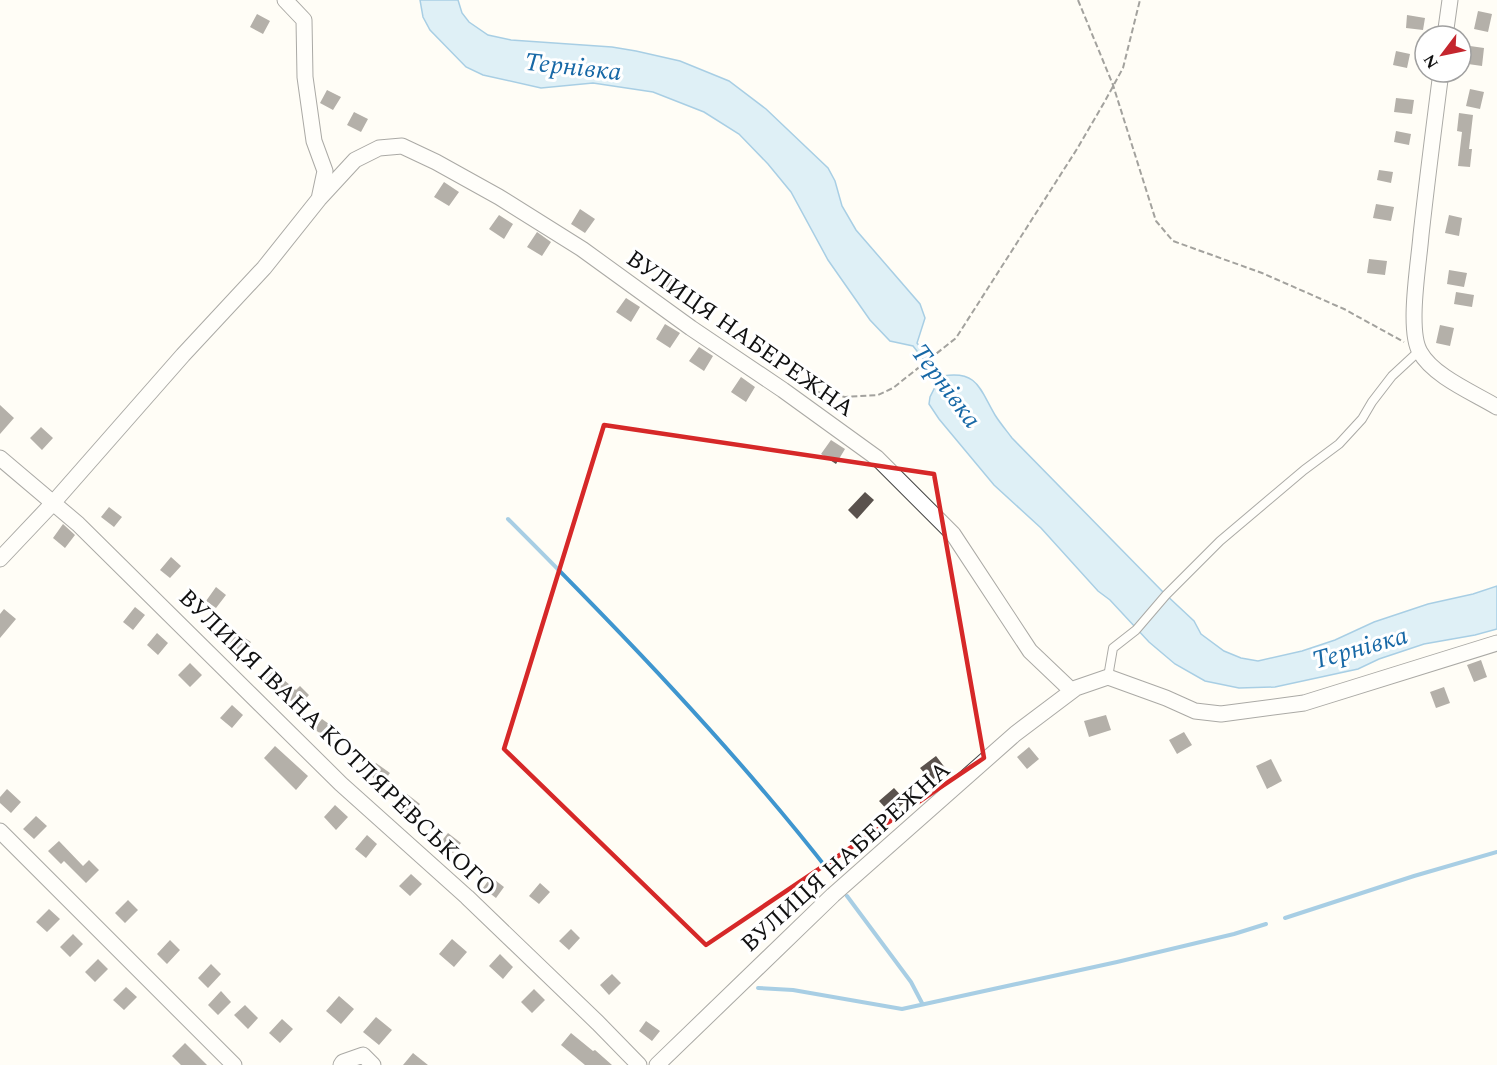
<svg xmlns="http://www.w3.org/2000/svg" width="1497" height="1065" font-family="Spectral,serif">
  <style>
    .water { fill: #b9e0f7; stroke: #3f96cf; stroke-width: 1.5 }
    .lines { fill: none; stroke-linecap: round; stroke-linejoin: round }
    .stream { stroke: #3f96cf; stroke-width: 4 }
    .building { fill: #5a524d }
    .lane-casing { stroke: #444; stroke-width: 10 }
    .street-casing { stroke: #444; stroke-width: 17 }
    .path { stroke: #333; stroke-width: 2; stroke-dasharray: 6 3; stroke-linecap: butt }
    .lane { stroke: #fff; stroke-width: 8 }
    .street { stroke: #fff; stroke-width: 15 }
    .marked { fill: none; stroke: #d62828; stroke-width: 4.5; stroke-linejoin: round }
    .labels { text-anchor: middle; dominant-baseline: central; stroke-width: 6; stroke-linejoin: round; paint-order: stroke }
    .street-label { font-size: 24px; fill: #111; stroke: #fff }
    .water-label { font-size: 26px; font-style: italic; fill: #1768a6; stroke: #fff }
  </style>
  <rect width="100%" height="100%" fill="#fffdf5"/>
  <path class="water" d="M 420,0 L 458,0 L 462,13 L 469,22 L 488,35 L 511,40 L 612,47 L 636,51 L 680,61 L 729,81 L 766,109 L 828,168 L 835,181 L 842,206 L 856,230 L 920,304 L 925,318 L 917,343 L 943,376 C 978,370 980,390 995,415 C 1000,423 1006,430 1012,438 L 1163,592 L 1194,621 L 1201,634 L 1224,651 L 1241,658 L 1258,661 L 1302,651 L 1335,640 L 1374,622 L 1428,604 L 1473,594 L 1497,586 L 1497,629 L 1475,635 L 1424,644 L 1379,659 L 1358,669 L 1275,687 L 1239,688 L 1205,681 L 1175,664 L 1149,642 L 1110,600 L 1098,591 L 1041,528 L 994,485 L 939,419 L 929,404 L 930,397 L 939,379 L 913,346 L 890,341 L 870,320 L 828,260 L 791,192 L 768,164 L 739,134 L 704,112 L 653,92 L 593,83 L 541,88 L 483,75 L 466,67 L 430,30 L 423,17 Z"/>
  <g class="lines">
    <path class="stream" d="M 508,519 C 621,632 734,749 832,875
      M 847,896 L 911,982 L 922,1003
      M 1285,918 L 1414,876 L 1497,852
      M 758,988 L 793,990 L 902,1009 L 1117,962 L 1234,934 L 1266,924"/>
  </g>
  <path class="building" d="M 1478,11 L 1492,14 L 1488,32 L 1474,29 Z
    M 257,14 L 270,21 L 263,34 L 250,27 Z
    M 1407,15 L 1425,18 L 1423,30 L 1406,28 Z
    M 1470,46 L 1484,48 L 1482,66 L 1468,64 Z
    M 1396,51 L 1410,54 L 1407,68 L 1393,65 Z
    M 1470,89 L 1484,92 L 1480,109 L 1466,106 Z
    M 327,90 L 341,97 L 333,110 L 320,103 Z
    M 1396,98 L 1414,100 L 1412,114 L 1394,112 Z
    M 354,112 L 368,119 L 361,132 L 347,125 Z
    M 1459,113 L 1473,115 L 1469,149 L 1472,149 L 1470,167 L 1458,166 L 1462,132 L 1457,131 Z
    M 1396,131 L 1411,134 L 1409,145 L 1394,142 Z
    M 1379,170 L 1393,172 L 1391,183 L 1377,180 Z
    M 444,182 L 459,192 L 449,206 L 434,197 Z
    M 1376,204 L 1394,207 L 1391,221 L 1373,218 Z
    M 580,209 L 595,219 L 585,233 L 571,224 Z
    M 499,215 L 513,224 L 504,239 L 489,229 Z
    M 1449,215 L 1462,218 L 1459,236 L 1445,233 Z
    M 537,232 L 551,242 L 542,256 L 527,247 Z
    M 1369,259 L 1387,261 L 1385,275 L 1367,273 Z
    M 1449,270 L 1467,273 L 1464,287 L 1447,284 Z
    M 666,271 L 681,281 L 671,296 L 657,286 Z
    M 1456,292 L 1474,295 L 1472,307 L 1454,304 Z
    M 626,298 L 640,307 L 631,322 L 616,312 Z
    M 665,324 L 680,333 L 670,348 L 656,339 Z
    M 1440,325 L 1454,328 L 1450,346 L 1436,343 Z
    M 699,347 L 713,356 L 704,371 L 689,361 Z
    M 741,377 L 755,387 L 746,402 L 731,392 Z
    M 0,405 L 14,418 L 0,434 Z
    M 41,427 L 53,438 L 42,450 L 30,438 Z
    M 831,440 L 845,449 L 836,464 L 821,454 Z
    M 865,492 L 874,500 L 857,519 L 848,510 Z
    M 109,507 L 122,517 L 114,527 L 101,517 Z
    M 63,524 L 75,535 L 65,548 L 53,538 Z
    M 171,557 L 181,566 L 170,578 L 160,570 Z
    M 216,587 L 226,595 L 216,608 L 206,601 Z
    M 135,607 L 145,615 L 133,630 L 123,622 Z
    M 4,609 L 16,619 L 0,638 L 0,614 Z
    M 157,633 L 168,643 L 158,655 L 147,645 Z
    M 237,633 L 251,642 L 243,653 L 230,643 Z
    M 1481,660 L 1487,677 L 1474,682 L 1467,665 Z
    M 190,663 L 202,675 L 190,687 L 178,675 Z
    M 273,671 L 296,690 L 300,686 L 309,695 L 298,707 L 266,679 Z
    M 1444,687 L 1450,703 L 1436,708 L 1430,692 Z
    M 232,705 L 243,715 L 232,728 L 220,718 Z
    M 1106,715 L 1111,730 L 1089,737 L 1084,721 Z
    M 322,719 L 336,729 L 328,739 L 314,729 Z
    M 1184,732 L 1192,745 L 1177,754 L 1169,740 Z
    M 275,746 L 308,776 L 296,790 L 264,758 Z
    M 1029,747 L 1039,759 L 1027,769 L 1017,757 Z
    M 936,756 L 946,769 L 931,781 L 920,768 Z
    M 1271,759 L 1282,781 L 1267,789 L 1256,766 Z
    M 376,763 L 390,773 L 382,784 L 368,774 Z
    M 894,788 L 906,801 L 891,814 L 879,801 Z
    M 7,789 L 21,802 L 11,813 L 0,803 L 0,797 Z
    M 407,794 L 420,804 L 412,814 L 399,804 Z
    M 335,805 L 348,817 L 336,830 L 324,817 Z
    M 36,816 L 47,826 L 34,839 L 23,829 Z
    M 448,833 L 461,843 L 453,853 L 440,843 Z
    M 367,835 L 377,844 L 366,858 L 355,849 Z
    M 59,841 L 83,866 L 89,860 L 99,870 L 86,883 L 64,861 L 61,864 L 48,851 Z
    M 411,874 L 422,884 L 410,896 L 399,886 Z
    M 491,877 L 504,887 L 496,898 L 483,888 Z
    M 540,883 L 550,892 L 539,904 L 529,896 Z
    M 128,900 L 138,910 L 125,923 L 115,913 Z
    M 49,909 L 60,919 L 47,932 L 36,922 Z
    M 571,929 L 580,938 L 569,950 L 559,941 Z
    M 73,934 L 83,944 L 70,957 L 60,947 Z
    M 452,939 L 467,952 L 454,967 L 439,954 Z
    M 170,940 L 180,950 L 167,964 L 157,954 Z
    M 500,954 L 513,967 L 503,979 L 489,966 Z
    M 98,959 L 108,969 L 95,982 L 85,972 Z
    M 211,964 L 221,974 L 208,988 L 198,978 Z
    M 612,974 L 621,983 L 609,995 L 600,985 Z
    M 126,987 L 137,997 L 124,1010 L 113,1000 Z
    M 534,989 L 545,1000 L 532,1013 L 521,1002 Z
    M 221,991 L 231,1002 L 218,1015 L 208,1005 Z
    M 339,996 L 354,1009 L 341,1024 L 326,1011 Z
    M 245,1005 L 258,1018 L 248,1029 L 234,1015 Z
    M 376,1017 L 392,1030 L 379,1045 L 363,1032 Z
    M 282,1019 L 293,1029 L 280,1043 L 269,1033 Z
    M 646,1021 L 660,1031 L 652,1041 L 639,1031 Z
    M 571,1033 L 593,1051 L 595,1050 L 612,1065 L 585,1065 L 561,1045 Z
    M 185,1043 L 207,1065 L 181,1065 L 172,1056 Z
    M 413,1053 L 428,1065 L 403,1065 Z"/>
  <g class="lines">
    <defs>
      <path id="lane" d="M 1108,677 L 1113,648 L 1136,630 L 1166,595 L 1220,541 L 1304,470 L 1339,444 L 1362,419 L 1372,402 L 1392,376 L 1419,351"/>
      <path id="street" d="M 285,0 L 304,20 L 305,77 L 314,141 L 325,171 L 319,199
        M 1445,36 L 1450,0
        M 1441,72 C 1434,126 1427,181 1421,235 C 1419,262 1407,330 1420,352 C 1433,376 1474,393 1497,407
        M 0,458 L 78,524 L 341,784 L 467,897 L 598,1023 L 639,1065
        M 0,559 L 53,503 L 183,355 L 264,268 L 319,199 L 355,160 L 379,148 L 402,146 L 436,162 L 499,197 L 582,249 L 691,328 L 783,390 L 877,458 L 953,534 L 1030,651 L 1072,691
        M 0,831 L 234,1065
        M 341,1065 L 343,1062 L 363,1055 L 373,1065
        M 657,1065 L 833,895 L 1015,734 L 1076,688 L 1108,677 L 1166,698 L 1195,711 L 1221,714 L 1304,703 L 1497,643"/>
    </defs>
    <use href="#lane" class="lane-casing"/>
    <use href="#street" class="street-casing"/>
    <path class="path" d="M 1078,0 L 1113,85 L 1156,221 L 1173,241 L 1262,273 L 1344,309 L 1404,342
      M 807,390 L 845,397 L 878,395 L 893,388 L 956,338 L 1077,149 L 1105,101 L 1123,68 L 1140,0"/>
    <use href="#lane" class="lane"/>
    <use href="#street" class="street"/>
  </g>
  <path d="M0 0H1497V1065H0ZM 604,425 L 934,474 L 984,758 L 706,945 L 504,749 Z" fill="#fffdf5" fill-opacity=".55" fill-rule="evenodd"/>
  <path class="marked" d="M 604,425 L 934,474 L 984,758 L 706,945 L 504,749 Z"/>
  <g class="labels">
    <g class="street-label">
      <text transform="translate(740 334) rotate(35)">ВУЛИЦЯ НАБЕРЕЖНА</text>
      <text transform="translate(337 743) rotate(44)">ВУЛИЦЯ ІВАНА КОТЛЯРЕВСЬКОГО</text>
      <text transform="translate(846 857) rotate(-42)">ВУЛИЦЯ НАБЕРЕЖНА</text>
    </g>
    <g class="water-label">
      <text transform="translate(573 67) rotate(6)">Тернівка</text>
      <text transform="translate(946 386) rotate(53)">Тернівка</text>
      <text transform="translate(1360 648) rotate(-16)">Тернівка</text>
    </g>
  </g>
  <g transform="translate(1443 54) rotate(238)"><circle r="28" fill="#ffffff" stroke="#a0a0a0" stroke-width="1.5"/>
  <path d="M0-4.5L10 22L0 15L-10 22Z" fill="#c4262e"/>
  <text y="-9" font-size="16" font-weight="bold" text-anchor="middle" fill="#111111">N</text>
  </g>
</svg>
